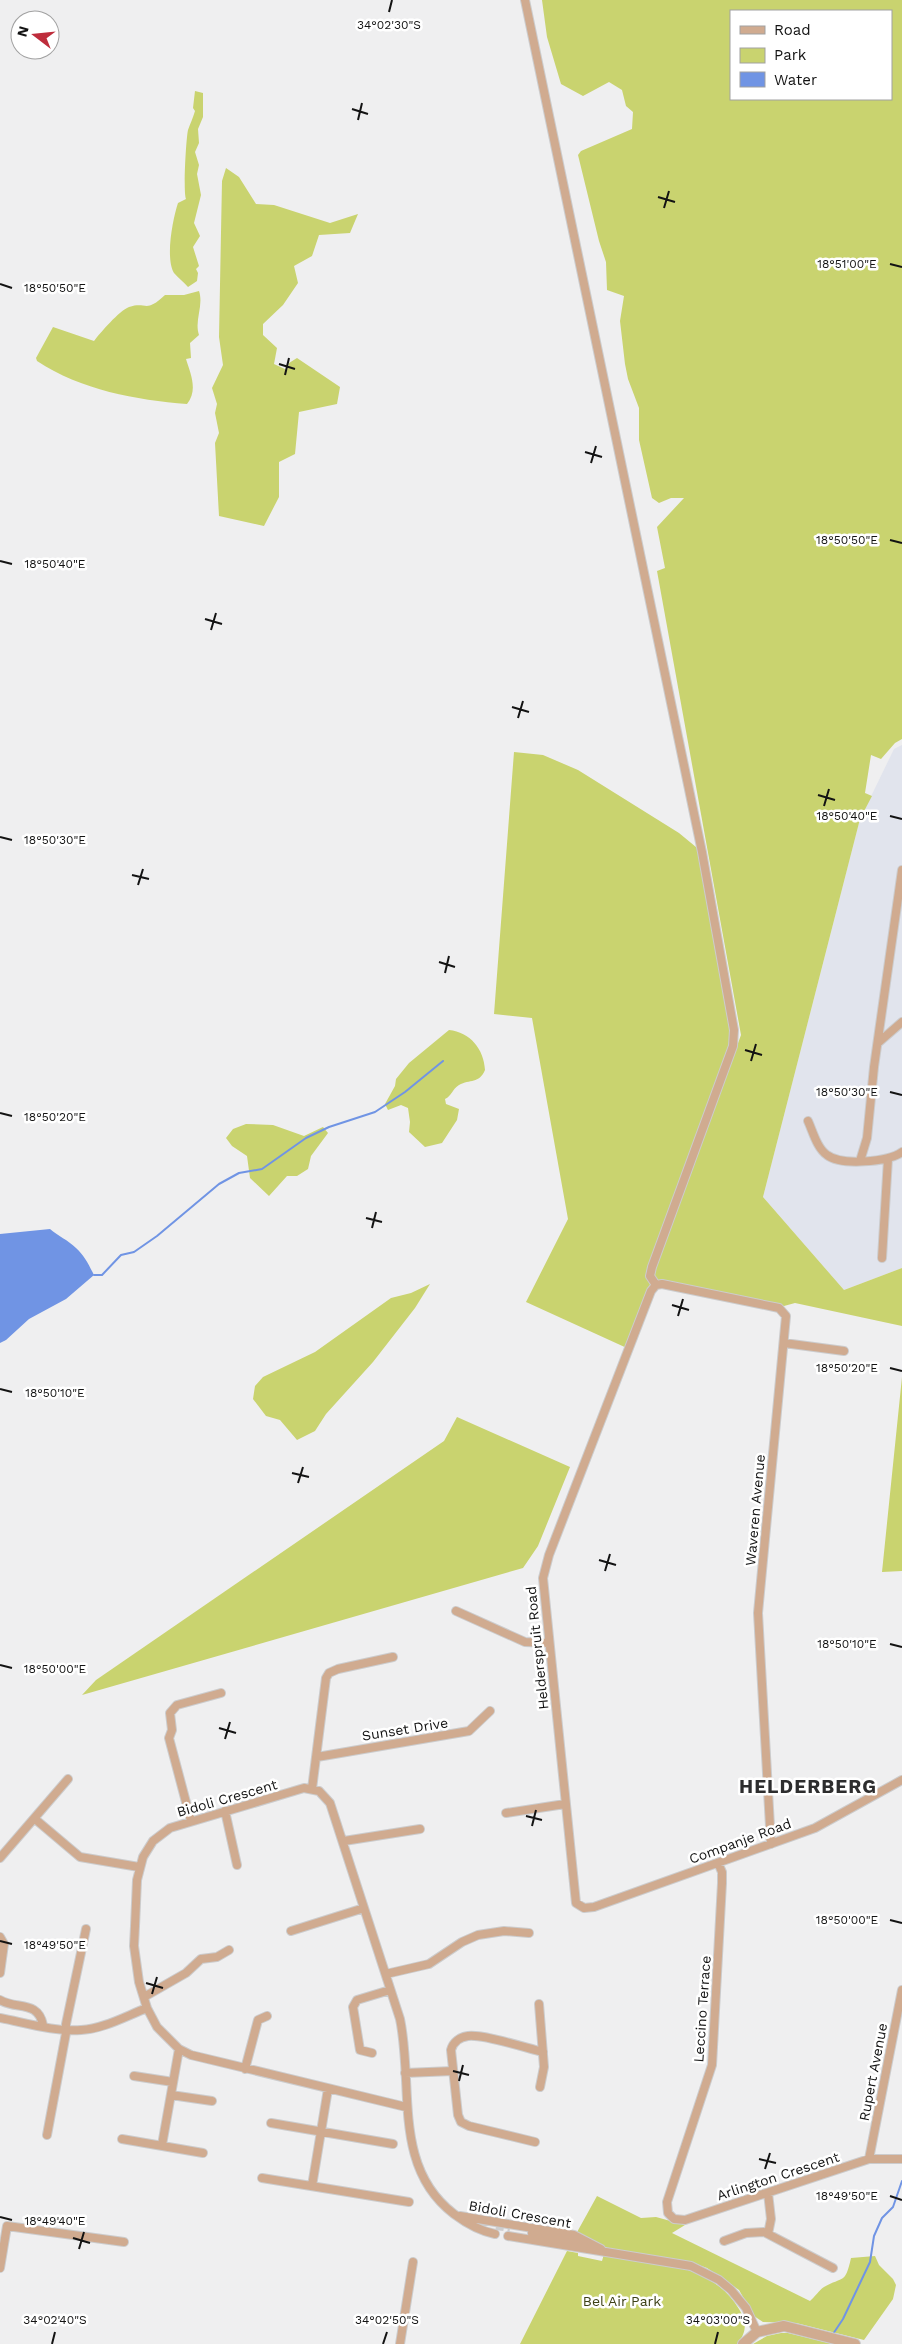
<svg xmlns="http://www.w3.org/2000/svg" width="902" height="2344" font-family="'Work Sans',sans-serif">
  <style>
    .built { fill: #e1e4ed }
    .green { fill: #c9d36f; fill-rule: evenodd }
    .water { fill: #7094e4 }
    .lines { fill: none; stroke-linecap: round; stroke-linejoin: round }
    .stream { stroke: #7094e4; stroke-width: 2 }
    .minor-tunnel { stroke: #cececf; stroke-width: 8; stroke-dasharray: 8 4; stroke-linecap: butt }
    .minor-casing { stroke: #cccccd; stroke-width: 10 }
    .tertiary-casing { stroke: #cccccd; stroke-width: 12 }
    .minor { stroke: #d0ab90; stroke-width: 8 }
    .tertiary { stroke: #d0ab90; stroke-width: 10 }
    .ticks { fill: none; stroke: #131313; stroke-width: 2 }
    .labels { text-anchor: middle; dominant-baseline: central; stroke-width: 5; stroke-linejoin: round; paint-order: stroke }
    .street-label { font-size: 14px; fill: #131313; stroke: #fff }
    .park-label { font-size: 14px; fill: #3d4117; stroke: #fff }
    .district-label { font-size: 19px; font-weight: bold; letter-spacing: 1px; fill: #2d2d2e; stroke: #fff }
    .ticks-label { font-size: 12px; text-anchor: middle; fill: #131313; stroke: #fff; stroke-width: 5; stroke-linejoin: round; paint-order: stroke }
  </style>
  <rect width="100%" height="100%" fill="#efeff0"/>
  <path class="built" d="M 902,745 L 902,1268 L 844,1290 L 763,1197 L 860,819 L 894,749 Z"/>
  <path class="green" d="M 542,0 L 902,0 L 902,739 L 895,743 L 881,759 L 871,755 L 865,793 L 872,796 L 860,819 L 763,1197 L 844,1290 L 902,1268 L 902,1326 L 795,1303 L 784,1306 L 656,1280 L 653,1274 L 741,1035 L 657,571 L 665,568 L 657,527 L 684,498 L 671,498 L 659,503 L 652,498 L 639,440 L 639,408 L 628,379 L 625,364 L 620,321 L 624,296 L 607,290 L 606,262 L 599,241 L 578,155 L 581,151 L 632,129 L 633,112 L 626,106 L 622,90 L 609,82 L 583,96 L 561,84 L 547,37 ZM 731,11 L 891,11 L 891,99 L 731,99 Z
    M 195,91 L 203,93 L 203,117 L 198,129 L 199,143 L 195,152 L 199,165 L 197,174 L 201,195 L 194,223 L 200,236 L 193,247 L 199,266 L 196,269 L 198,273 L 197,281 L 188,287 C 184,282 178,278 174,273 C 165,258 173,218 178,203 L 186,199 C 183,192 186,139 188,130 C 190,124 193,118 195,111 L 193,108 Z
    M 226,168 L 239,177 L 256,204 L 274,205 L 330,223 L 358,214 L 350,233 L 319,235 L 312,256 L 294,266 L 298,283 L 283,305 L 263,324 L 263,335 L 277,348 L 274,364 L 287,370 L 289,363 L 297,358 L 340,387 L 337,404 L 299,412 L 295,454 L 279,462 L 279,497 L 264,526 L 219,516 L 215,443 L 219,433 L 215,413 L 217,404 L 212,388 L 223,365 L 219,337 L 222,181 Z
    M 199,291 C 204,306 194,320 199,335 L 190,343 L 191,358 L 186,359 C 191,375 198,390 187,404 C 136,400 81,390 37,361 L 36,358 L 53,327 L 94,341 C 101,332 119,311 129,307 C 147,301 145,314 165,295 L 184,295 Z
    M 514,752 L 543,755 L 578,770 L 679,833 L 702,852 L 735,1036 L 652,1267 L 656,1285 L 629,1349 L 526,1302 L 568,1219 L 532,1018 L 494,1014 Z
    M 449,1030 C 470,1032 484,1049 485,1070 C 479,1084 470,1079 459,1085 C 452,1089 452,1096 445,1099 L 446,1104 L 459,1109 L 457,1120 L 442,1143 L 425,1147 L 409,1132 L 410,1122 L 408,1108 L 401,1105 L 388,1110 L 385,1104 L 395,1086 L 396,1079 L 409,1063 Z
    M 246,1124 L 273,1125 L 304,1136 L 323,1127 L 328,1133 L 311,1156 L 308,1169 L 297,1176 L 287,1176 L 269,1196 L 250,1178 L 247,1156 L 232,1146 L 226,1138 L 233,1129 Z
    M 430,1284 L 415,1308 L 373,1362 L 326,1414 L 315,1431 L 297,1440 L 280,1420 L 266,1416 L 253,1399 L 255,1386 L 263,1377 L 315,1352 L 391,1298 L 411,1293 Z
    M 902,1377 L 902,1571 L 882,1572 Z
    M 457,1417 L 570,1467 L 538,1546 L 523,1568 L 82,1695 L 96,1680 L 444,1441 Z
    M 597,2196 L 641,2218 L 656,2217 L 685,2225 L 672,2233 L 810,2301 C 815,2297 819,2290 824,2287 C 843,2276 845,2285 851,2258 L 875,2256 L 879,2265 L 893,2279 L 896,2285 L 893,2299 L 864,2340 L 796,2323 L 763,2322 L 754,2316 L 739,2290 L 707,2268 L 690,2262 L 606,2248 L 576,2234 Z
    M 567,2251 L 578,2253 L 578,2256 L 602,2261 L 604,2254 C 652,2263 711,2262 739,2309 C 747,2322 747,2332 737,2344 L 520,2344 Z
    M 781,2333 L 788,2333 L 833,2344 L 753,2344 L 767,2336 Z"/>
  <path class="water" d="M 50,1229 C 58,1236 68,1240 76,1248 C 84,1255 89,1265 94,1275 L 66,1299 L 29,1319 L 6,1340 L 0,1343 L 0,1234 Z"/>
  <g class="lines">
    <path class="stream" d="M 94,1275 L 102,1275 L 121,1255 L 134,1252 L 157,1236 L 219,1184 L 239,1173 L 262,1169 L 306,1138 L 329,1127 L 375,1112 L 405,1092 L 443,1061
      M 833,2334 L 843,2319 L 870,2262 L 874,2236 L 882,2218 L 893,2207 L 902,2181"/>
    <path class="minor-tunnel" d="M 496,2226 L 510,2228"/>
    <defs>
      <path id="minor" d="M 525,0 L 702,852 L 734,1030 L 733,1046 L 652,1267 L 650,1276 L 656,1285
        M 879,1042 L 902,1022
        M 808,1121 C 813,1132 817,1148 827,1155 C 841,1166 888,1162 902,1152
        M 860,1161 L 867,1138 L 874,1067 L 902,870
        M 882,1258 L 888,1159
        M 656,1285 L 651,1291 L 549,1555 L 543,1578 L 576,1903 L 584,1908 L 594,1907 L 815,1828 L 902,1780
        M 656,1285 L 662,1284 L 779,1308 L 786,1316 L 758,1613 L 771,1844
        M 784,1343 L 844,1351
        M 456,1611 L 525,1642 L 549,1643
        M 317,1757 L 469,1731 L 490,1711
        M 312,1789 L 326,1678 L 329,1673 L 338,1669 L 393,1657
        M 225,1811 L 237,1865
        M 506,1813 L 565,1804
        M 35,1819 L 80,1857 L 139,1867
        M 191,1821 L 169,1738 L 172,1730 L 170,1713 L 177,1705 L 221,1693
        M 344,1841 L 420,1829
        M 0,1858 L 68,1779
        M 718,1863 L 722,1872 L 722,1883 L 712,2065 L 667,2202 L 668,2213 L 674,2219 L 685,2220 L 869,2159 L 902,2159
        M 291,1931 L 364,1908
        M 0,1937 L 4,1944 L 0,1973
        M 386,1974 L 429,1964 L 462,1942 L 478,1935 L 504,1931 L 529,1933
        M 144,1997 L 186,1973 L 201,1959 L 217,1957 L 229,1950
        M 0,2000 C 17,2010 38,2000 43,2025
        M 539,2004 L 544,2067 L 540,2087
        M 0,2018 C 26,2023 55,2032 81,2030 C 103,2029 126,2016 147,2008
        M 372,2053 L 360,2050 L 353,2007 L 357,2000 L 390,1990
        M 245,2069 L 258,2020 L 267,2016
        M 405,2073 L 453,2071
        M 134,2076 L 173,2082
        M 171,2095 L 212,2101
        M 406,2107 L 191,2055 L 179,2049 L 157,2027 L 147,2008 L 139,1982 L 134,1946 L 135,1926 L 137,1880 L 143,1857 L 153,1841 L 170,1828 L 304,1788 L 319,1791 L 330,1803 L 400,2019 C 414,2086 392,2167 454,2214 C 466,2223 480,2231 495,2234
        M 271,2123 L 393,2144
        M 47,2135 L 66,2033 L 66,2024 L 86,1929
        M 122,2139 L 203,2153
        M 535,2142 L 469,2126 L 461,2122 L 458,2115 L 451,2050 C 453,2042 460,2037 468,2036 C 484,2034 526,2048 543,2052
        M 162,2145 L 179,2049
        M 869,2159 L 902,1990
        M 262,2178 L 409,2202
        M 312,2186 L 328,2089
        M 768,2193 L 771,2219 L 768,2234
        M 460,2216 L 574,2235 L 601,2249
        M 532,2233 L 582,2243
        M 508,2236 L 691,2266 L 719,2280 L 731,2290 L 746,2308 L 757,2332
        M 724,2241 L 746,2233 L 764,2232 L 833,2268
        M 0,2268 L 7,2226 L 124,2242
        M 400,2344 L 413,2262"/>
      <path id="tertiary" d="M 743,2344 L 757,2332 L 784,2326 L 855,2344"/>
    </defs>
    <use href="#minor" class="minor-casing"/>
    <use href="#tertiary" class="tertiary-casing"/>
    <use href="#minor" class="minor"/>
    <use href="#tertiary" class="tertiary"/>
  </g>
  <path class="ticks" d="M 389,12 L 392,0M 352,109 L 368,114M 358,120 L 362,103M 658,197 L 675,202M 664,208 L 669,191M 890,264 L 902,267M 0,284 L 12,288M 279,364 L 295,369M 285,375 L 289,358M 585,452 L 602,457M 591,463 L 596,446M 890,540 L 902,543M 0,561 L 12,564M 205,619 L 222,624M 211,630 L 216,613M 512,707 L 529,712M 518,718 L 523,701M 818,795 L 835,800M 824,806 L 829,789M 890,816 L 902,819M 0,837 L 12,840M 132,875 L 149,879M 138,885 L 143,869M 439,962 L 455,967M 445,973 L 449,956M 745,1050 L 762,1055M 751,1061 L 756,1044M 890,1092 L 902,1095M 0,1113 L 12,1116M 366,1218 L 382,1222M 372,1228 L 376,1212M 672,1305 L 689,1310M 678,1316 L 683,1299M 890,1368 L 902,1371M 0,1389 L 12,1392M 292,1473 L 309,1477M 298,1483 L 303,1467M 599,1560 L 616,1565M 605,1571 L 610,1554M 890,1644 L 902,1647M 0,1665 L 12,1668M 219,1728 L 236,1733M 225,1739 L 230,1722M 526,1816 L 542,1820M 532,1826 L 536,1810M 890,1920 L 902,1923M 0,1941 L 12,1944M 146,1983 L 163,1988M 152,1994 L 157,1977M 453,2071 L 469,2075M 459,2081 L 463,2065M 759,2159 L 776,2163M 765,2169 L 770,2153M 890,2196 L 902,2200M 0,2217 L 12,2220M 73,2238 L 90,2243M 79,2249 L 84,2232M 52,2344 L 55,2332M 383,2344 L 387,2332M 715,2344 L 718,2332"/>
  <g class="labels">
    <g class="street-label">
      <text transform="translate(755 1510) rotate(-85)">Waveren Avenue</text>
      <text transform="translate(537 1648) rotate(-96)">Helderspruit Road</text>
      <text transform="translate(405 1729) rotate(-9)">Sunset Drive</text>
      <text transform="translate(227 1798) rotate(-16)">Bidoli Crescent</text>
      <text transform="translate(740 1841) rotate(-20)">Companje Road</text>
      <text transform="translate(702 2009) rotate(-86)">Leccino Terrace</text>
      <text transform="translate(873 2072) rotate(-79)">Rupert Avenue</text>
      <text transform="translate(778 2176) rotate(-18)">Arlington Crescent</text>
      <text transform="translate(520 2214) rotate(10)">Bidoli Crescent</text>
    </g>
    <g class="park-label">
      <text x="622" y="2301">Bel Air Park</text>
    </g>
    <g class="district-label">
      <text x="808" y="1786">HELDERBERG</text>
    </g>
  </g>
  <g class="ticks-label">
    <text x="389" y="29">34°02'30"S</text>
    <text x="847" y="268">18°51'00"E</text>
    <text x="55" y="292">18°50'50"E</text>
    <text x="847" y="544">18°50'50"E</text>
    <text x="55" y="568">18°50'40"E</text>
    <text x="847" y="820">18°50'40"E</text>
    <text x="55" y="844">18°50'30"E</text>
    <text x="847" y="1096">18°50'30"E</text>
    <text x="55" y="1121">18°50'20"E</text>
    <text x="847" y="1372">18°50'20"E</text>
    <text x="55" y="1397">18°50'10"E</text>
    <text x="847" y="1648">18°50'10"E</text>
    <text x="55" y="1673">18°50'00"E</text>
    <text x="847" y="1924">18°50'00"E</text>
    <text x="55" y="1949">18°49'50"E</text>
    <text x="847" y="2200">18°49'50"E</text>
    <text x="55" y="2225">18°49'40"E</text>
    <text x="55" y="2324">34°02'40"S</text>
    <text x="387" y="2324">34°02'50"S</text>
    <text x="718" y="2324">34°03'00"S</text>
  </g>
  <rect x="730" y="10" width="162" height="90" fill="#ffffff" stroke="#a1a1a1"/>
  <rect x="740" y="26" width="25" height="8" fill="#d0ab90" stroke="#a1a1a1"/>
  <text x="774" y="35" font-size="15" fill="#131313">Road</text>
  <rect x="740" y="48" width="25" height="15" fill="#c9d36f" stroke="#a1a1a1"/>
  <text x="774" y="60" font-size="15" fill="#131313">Park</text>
  <rect x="740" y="72" width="25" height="15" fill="#7094e4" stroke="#a1a1a1"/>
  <text x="774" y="85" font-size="15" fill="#131313">Water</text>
  <g transform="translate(35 35) rotate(286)"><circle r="24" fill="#ffffff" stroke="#a1a1a1"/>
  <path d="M0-4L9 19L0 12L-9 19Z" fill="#be2d3c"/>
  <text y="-8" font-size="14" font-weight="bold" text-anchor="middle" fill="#131313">N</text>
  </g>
</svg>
